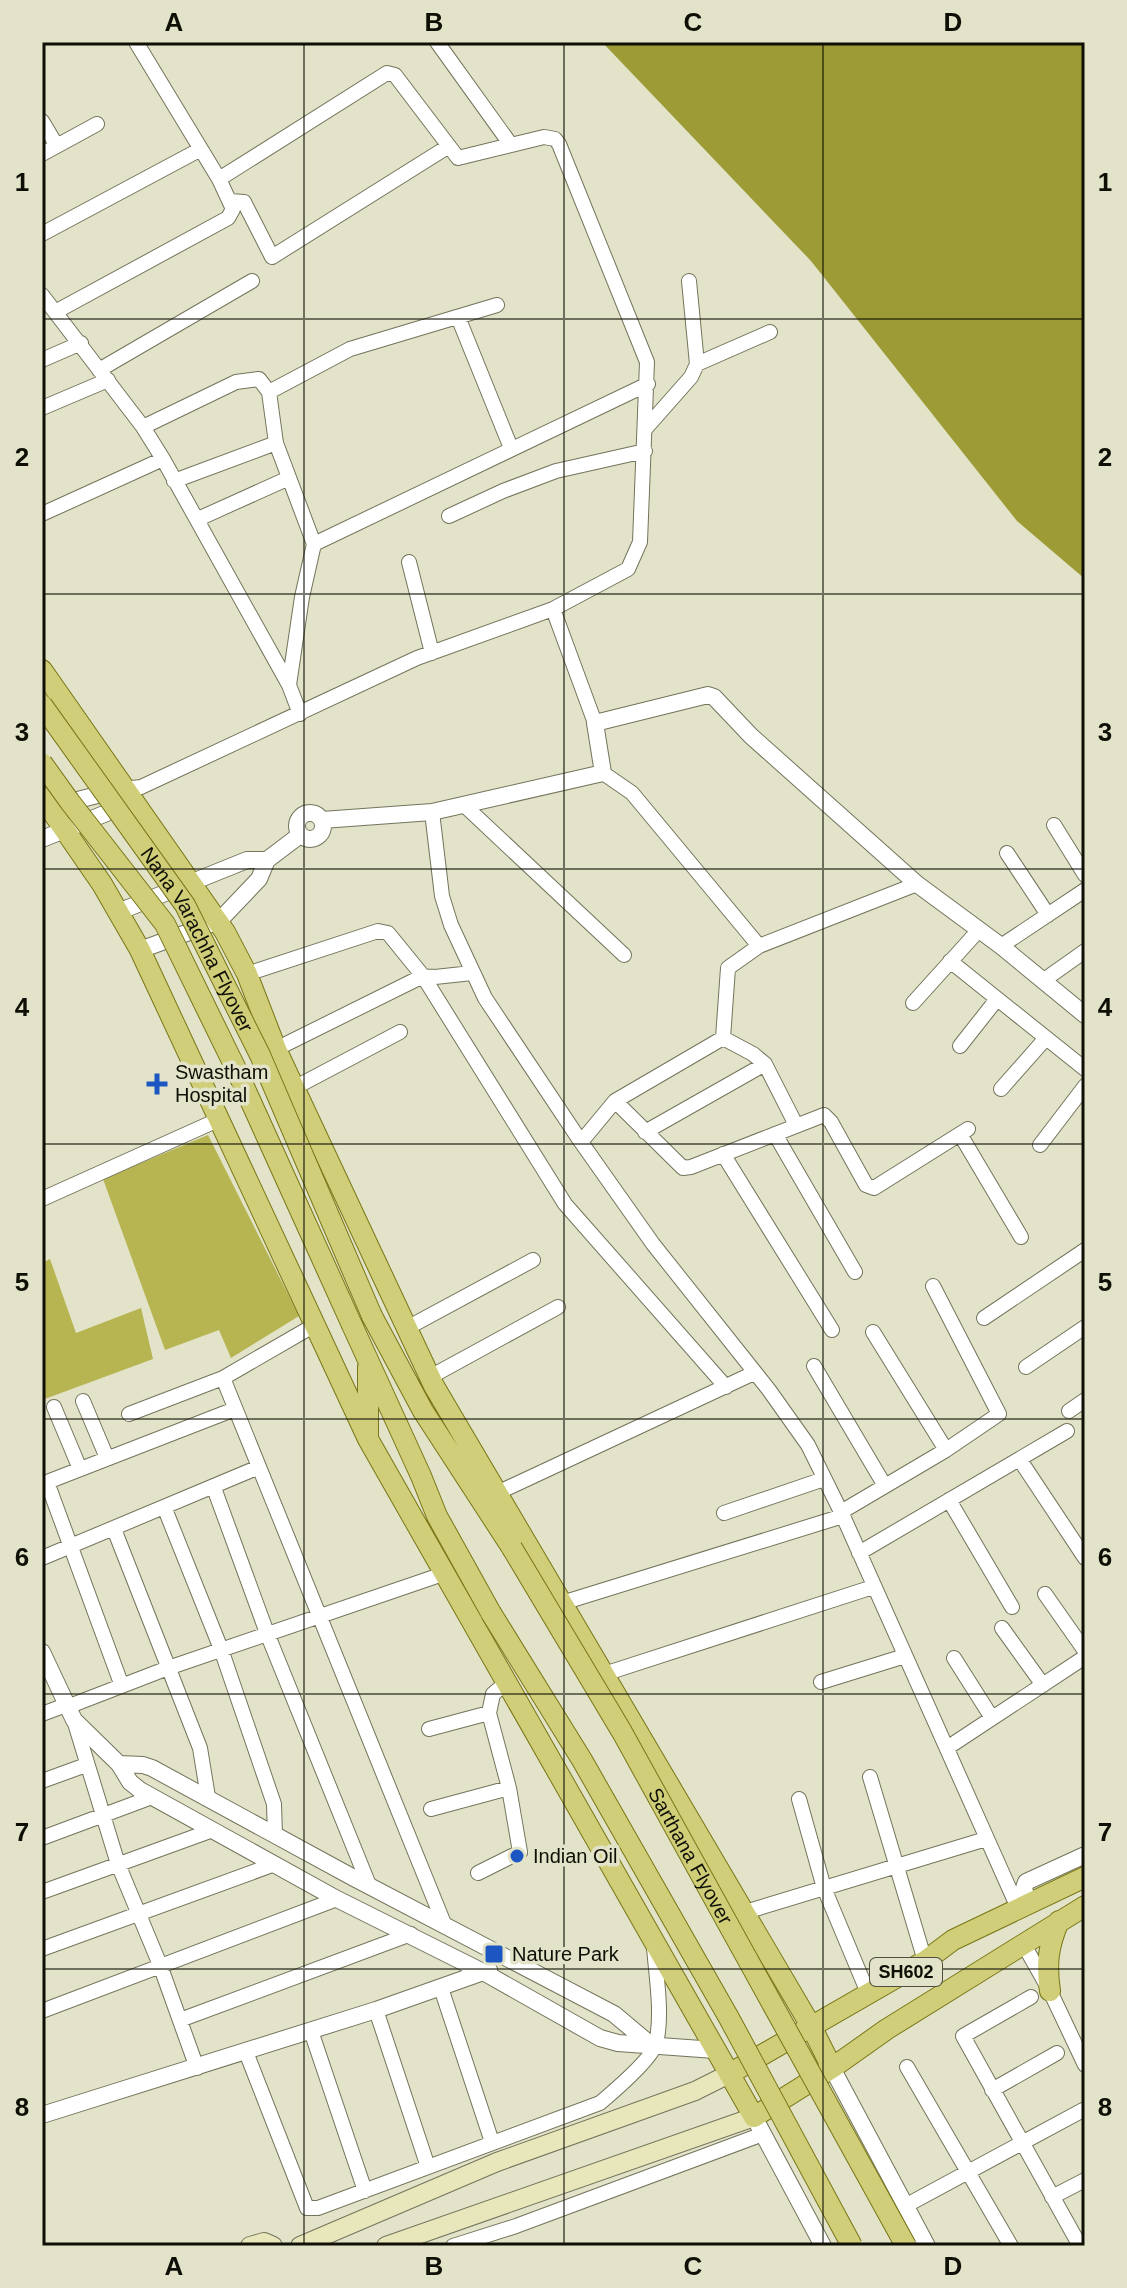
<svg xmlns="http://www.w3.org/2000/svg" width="1127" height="2288" font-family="Arial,sans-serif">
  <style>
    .forest { fill: #b7b552 }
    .water { fill: #9d9b35 }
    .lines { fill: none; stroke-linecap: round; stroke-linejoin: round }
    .minor-casing { stroke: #73745b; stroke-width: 16 }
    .tertiary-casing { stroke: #73745b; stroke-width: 18 }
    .secondary-casing { stroke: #73745b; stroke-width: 20 }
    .primary-casing { stroke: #787616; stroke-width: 22 }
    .minor { stroke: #fff; stroke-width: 14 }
    .tertiary { stroke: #fff; stroke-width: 16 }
    .secondary { stroke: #e8e7bc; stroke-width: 18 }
    .primary { stroke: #d0ce79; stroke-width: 20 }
    .primary-bridge-casing { stroke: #787616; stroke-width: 22; stroke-linecap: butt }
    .primary-bridge { stroke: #d0ce79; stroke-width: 20 }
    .grid { fill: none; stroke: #0f0f06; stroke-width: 2; stroke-opacity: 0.55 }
    .poi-dot { fill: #1c56c2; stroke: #e2e3c8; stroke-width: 3 }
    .labels { text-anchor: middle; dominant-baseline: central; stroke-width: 7; stroke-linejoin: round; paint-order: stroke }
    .shield { fill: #e2e3c8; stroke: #4e4f40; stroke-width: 2 }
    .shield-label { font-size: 18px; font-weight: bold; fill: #0f0f06 }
    .street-label { font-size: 20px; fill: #0f0f06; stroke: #e2e3c8 }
    .poi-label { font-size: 20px; fill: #0f0f06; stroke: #e2e3c8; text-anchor: start }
    .neatline { fill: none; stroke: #0f0f06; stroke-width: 3 }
    .grid-label { font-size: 26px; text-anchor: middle; font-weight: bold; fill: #0f0f06 }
  </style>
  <rect width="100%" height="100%" fill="#e2e3c8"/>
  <path class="forest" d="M 208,1135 L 299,1316 L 231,1358 L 219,1330 L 165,1350 L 103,1179 Z
    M 50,1259 L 76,1333 L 141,1308 L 153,1359 L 42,1400 L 42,1263 Z"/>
  <path class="water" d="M 602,42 L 1085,42 L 1085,579 L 1017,521 L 811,261 Z"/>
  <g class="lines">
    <defs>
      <path id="minor" d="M 437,42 L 511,145
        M 42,121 L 57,146
        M 42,154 L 97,124
        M 230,201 L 244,202 L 272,257 L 449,146
        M 42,234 L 201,149
        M 42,295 L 143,427 L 163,459 L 289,685 L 300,714
        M 57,311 L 228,218 L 233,209 L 219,179 L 136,42
        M 458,317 L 511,448
        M 42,360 L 81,343
        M 697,364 L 770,332
        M 99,370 L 252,281
        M 42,408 L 108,380
        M 143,427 L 236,382 L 259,379 L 269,392
        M 646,428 L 691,377 L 697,364 L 689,281
        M 174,481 L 276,443
        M 42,514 L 163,459
        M 449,516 L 503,491 L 556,471 L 645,451
        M 198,519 L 289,478
        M 314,544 L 648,384
        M 409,562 L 432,653
        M 553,609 L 595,723
        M 289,685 L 302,597 L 314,544 L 276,443 L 269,392 L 350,349 L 497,305
        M 603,773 L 632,793 L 759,946
        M 123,789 L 141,787 L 417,658 L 553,609 L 628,569 L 640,542 L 647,362 L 559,144 L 555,139 L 544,137 L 458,158 L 395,75 L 387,73 L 219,179
        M 464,805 L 624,955
        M 432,812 L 442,896 L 451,925 L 485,998 L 581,1142 L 653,1244 L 769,1390 L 808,1445 L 843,1516 L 1018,1908
        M 1054,825 L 1085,875
        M 1007,853 L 1048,915
        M 1001,946 L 1085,890
        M 950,961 L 1085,1069
        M 247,974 L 378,931 L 388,933 L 423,976 L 565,1204 L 726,1387
        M 1044,980 L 1085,951
        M 913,1003 L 978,931
        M 723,1038 L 753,1054 L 765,1064 L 796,1125
        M 960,1046 L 997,999
        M 276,1049 L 423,976 L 435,977 L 472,973
        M 294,1088 L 400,1032
        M 1001,1089 L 1046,1038
        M 615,1101 L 683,1168 L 691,1167 L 824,1115 L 831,1122 L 866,1185 L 874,1188 L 968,1129
        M 645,1132 L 765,1064
        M 775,1134 L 855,1272
        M 960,1134 L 1021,1237
        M 581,1142 L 615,1101 L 723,1038 L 728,968 L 759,946 L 917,884
        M 1040,1145 L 1085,1086
        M 723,1154 L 832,1330
        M 42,1199 L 220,1119
        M 984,1318 L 1085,1250
        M 407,1328 L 533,1260
        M 873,1332 L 946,1450
        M 814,1366 L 885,1486
        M 1026,1367 L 1085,1327
        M 430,1377 L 558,1307
        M 223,1378 L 445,1926
        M 83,1401 L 107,1458
        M 54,1407 L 80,1469
        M 1069,1411 L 1085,1400
        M 129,1414 L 223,1378 L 313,1326
        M 1020,1460 L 1085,1558
        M 47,1482 L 122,1686
        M 42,1484 L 235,1409
        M 214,1488 L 267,1633 L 369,1885
        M 497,1493 L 754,1373
        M 949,1500 L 1012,1607
        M 165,1509 L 221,1649 L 274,1804 L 275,1835
        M 841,1512 L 946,1450 L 999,1414 L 933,1286
        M 724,1513 L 824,1479
        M 114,1529 L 200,1748 L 208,1797
        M 859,1553 L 1067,1431
        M 42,1558 L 259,1467
        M 1045,1594 L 1085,1651
        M 562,1603 L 843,1516
        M 1002,1628 L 1043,1685
        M 954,1658 L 992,1718
        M 604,1674 L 873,1587
        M 821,1682 L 905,1656
        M 67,1707 L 168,1668 L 443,1574
        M 42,1714 L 66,1705
        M 74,1720 L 118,1864 L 160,1965 L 197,2068
        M 429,1729 L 489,1713
        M 947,1748 L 1085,1657
        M 870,1777 L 925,1961
        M 42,1781 L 86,1765
        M 799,1799 L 824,1888 L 868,1993
        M 431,1809 L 509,1788
        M 42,1838 L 152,1797
        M 478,1873 L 520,1852 L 509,1788 L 489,1713 L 493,1694 L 505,1684
        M 42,1892 L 213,1830
        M 742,1913 L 986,1839
        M 1024,1945 L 1050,1991 L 1085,2065
        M 42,1949 L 275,1864
        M 441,1988 L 492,2142
        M 1031,1997 L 963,2036 L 1080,2246
        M 376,2010 L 428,2167
        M 42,2011 L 337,1899
        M 180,2020 L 411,1934
        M 311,2031 L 365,2191
        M 246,2052 L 307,2208 L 318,2208 L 600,2103 C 613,2092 653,2058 656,2043 C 663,2015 656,1975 654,1947
        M 907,2067 L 1011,2246
        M 992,2090 L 1057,2053
        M 1052,2197 L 1085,2180
        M 905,2206 L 1083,2110
        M 453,2246 L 516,2226 L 763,2134"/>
      <path id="tertiary" d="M 62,804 L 113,791
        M297 826a13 13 0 1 1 26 0a13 13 0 1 1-26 0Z
        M 322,820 L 432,812 L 603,773 L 595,723 L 708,695 L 714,697 L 751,736 L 917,884 L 1001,946 L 1085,1015
        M 42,839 L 124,806
        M 118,912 L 247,860 L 267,860
        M 140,950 L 219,921 L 259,879 L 267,860 L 300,835
        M 42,1652 L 74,1720 L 119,1764 L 130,1782 L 140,1790 L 337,1899 L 485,1973 L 600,2038 L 618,2043 L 715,2050
        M 119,1764 L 143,1765 L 152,1768 L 354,1878 L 614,2014 L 651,2045
        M 1028,1904 L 1024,1888 L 1026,1882 L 1085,1855
        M 832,2068 L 927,2246
        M 42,2115 L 376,2010 L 489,1970
        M 754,2117 L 823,2246"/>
      <path id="secondary" d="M 250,2246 L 264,2242 L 273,2246
        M 300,2246 L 497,2162 L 695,2091 L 729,2074
        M 386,2246 L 754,2117"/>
      <path id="primary" d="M 42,670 L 225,932 L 247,974 L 276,1049 L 434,1386 L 811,2026 L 832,2068
        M 42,797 L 102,884 L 140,950 L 368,1439 L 754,2117 L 832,2068 L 887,2029 L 1085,1906
        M 372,1316 L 423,1411 L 512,1548
        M 352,1325 L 421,1476 L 437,1516 L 491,1613
        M 368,1367 L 368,1435
        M 1050,1991 C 1046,1965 1048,1946 1059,1921
        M 729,2074 L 925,1961 L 953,1940 L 1085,1877"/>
    </defs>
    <use href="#minor" class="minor-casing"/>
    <use href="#tertiary" class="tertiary-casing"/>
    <use href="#secondary" class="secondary-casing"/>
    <use href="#primary" class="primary-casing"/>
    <use href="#minor" class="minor"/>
    <use href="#tertiary" class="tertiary"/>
    <use href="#secondary" class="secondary"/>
    <use href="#primary" class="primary"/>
    <defs>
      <g id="primary-bridge">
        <path id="s1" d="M 42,705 L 185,905 L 260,1055 L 372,1316"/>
        <path d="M 42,763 L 70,802 L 165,924 L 236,1069 L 352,1325"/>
        <path id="s2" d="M 512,1548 L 622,1732 L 906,2246"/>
        <path d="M 491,1613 L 582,1760 L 729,2018 L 852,2246"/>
      </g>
    </defs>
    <use href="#primary-bridge" class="primary-bridge-casing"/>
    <use href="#primary-bridge" class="primary-bridge"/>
  </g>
  <path class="grid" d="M 304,42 L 304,2246M 564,42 L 564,2246M 823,42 L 823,2246M 42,319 L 1085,319M 42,594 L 1085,594M 42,869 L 1085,869M 42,1144 L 1085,1144M 42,1419 L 1085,1419M 42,1694 L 1085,1694M 42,1969 L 1085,1969"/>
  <g class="poi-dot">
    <path d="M153 1072h8v8h8v8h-8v8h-8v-8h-8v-8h8z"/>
    <circle cx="517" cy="1856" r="8"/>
    <rect x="484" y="1944" width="20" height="20" rx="4"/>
  </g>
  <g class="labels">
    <rect class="shield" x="870" y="1958" width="72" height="28" rx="6"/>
    <g class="shield-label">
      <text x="906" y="1972">SH602</text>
    </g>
    <g class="street-label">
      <text stroke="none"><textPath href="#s1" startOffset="282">Nana Varachha Flyover</textPath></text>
      <text stroke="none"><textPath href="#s2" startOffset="356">Sarthana Flyover</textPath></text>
    </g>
    <g class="poi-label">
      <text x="175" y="1072">Swastham<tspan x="175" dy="23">Hospital</tspan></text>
      <text x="533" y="1856">Indian Oil</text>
      <text x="512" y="1954">Nature Park</text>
    </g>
  </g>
  <rect width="1127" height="2288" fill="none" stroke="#e2e3c8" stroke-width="88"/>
  <rect x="44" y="44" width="1039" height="2200" class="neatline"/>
  <g class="grid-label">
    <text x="174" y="31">A</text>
    <text x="434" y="31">B</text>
    <text x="693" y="31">C</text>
    <text x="953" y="31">D</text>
    <text x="22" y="191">1</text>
    <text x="1105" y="191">1</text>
    <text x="22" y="466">2</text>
    <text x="1105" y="466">2</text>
    <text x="22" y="741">3</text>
    <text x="1105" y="741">3</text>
    <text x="22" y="1016">4</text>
    <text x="1105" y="1016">4</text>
    <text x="22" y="1291">5</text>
    <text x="1105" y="1291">5</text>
    <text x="22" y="1566">6</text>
    <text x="1105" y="1566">6</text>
    <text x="22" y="1841">7</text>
    <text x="1105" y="1841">7</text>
    <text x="22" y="2116">8</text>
    <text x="1105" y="2116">8</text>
    <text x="174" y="2275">A</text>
    <text x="434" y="2275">B</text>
    <text x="693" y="2275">C</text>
    <text x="953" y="2275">D</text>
  </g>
</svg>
